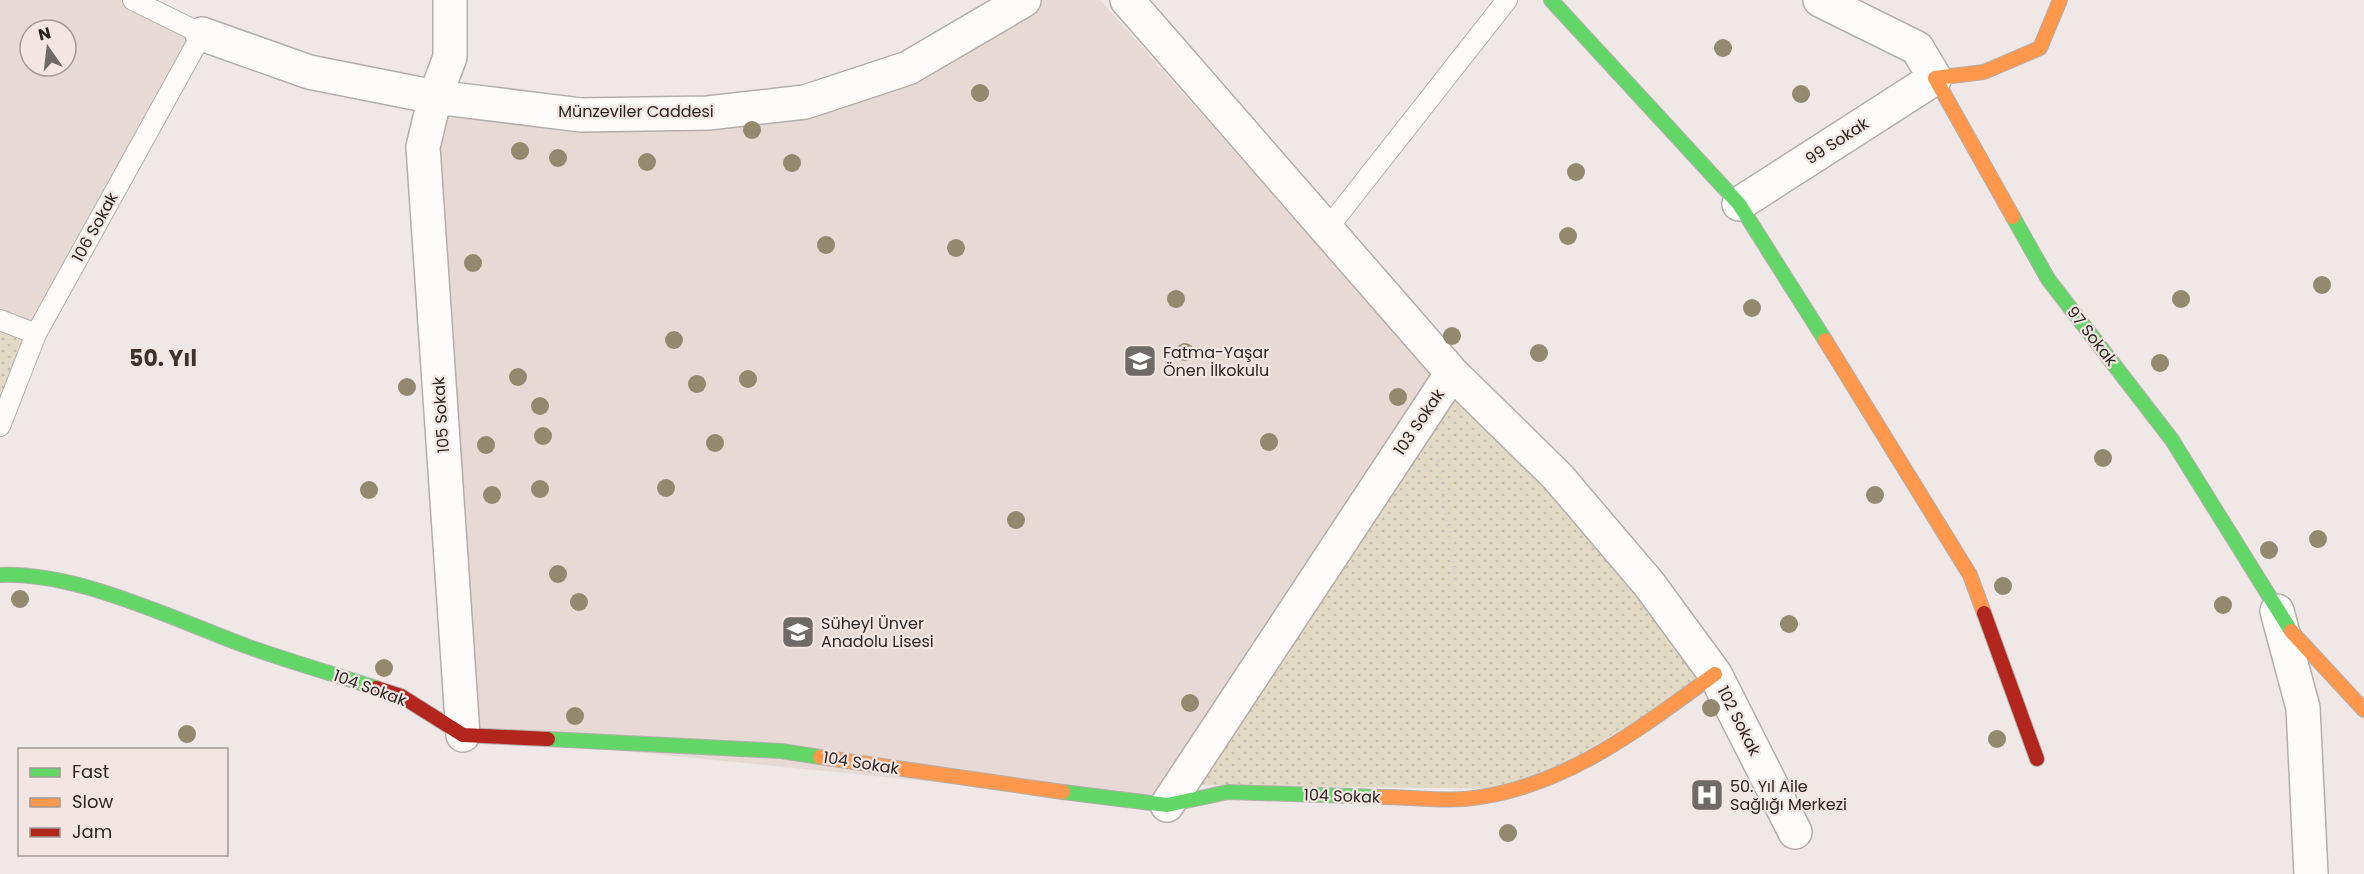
<svg xmlns="http://www.w3.org/2000/svg" width="2364" height="874" font-family="Poppins,sans-serif">
  <style>
    .built { fill: #e7d9d4; fill-rule: evenodd }
    .park { fill: url(#park-dots) }
    .lines { fill: none; stroke-linecap: round; stroke-linejoin: round }
    .lane-casing { stroke: #b3aeac; stroke-width: 22 }
    .street-casing { stroke: #b3aeac; stroke-width: 36 }
    .fast-casing { stroke: #b3aeac; stroke-width: 16 }
    .slow-casing { stroke: #b3aeac; stroke-width: 16 }
    .jam-casing { stroke: #b3aeac; stroke-width: 16 }
    .path { stroke: #d4d2d1; stroke-width: 4; stroke-dasharray: 1.5 4.5; stroke-linecap: butt }
    .lane { stroke: #fdfcfb; stroke-width: 20 }
    .street { stroke: #fdfcfb; stroke-width: 33 }
    .fast { stroke: #63d668; stroke-width: 14 }
    .slow { stroke: #ff974d; stroke-width: 14 }
    .jam { stroke: #b3261e; stroke-width: 14 }
    .tree { fill: #92896e }
    .labels { text-anchor: middle; dominant-baseline: central; stroke-width: 4.5; stroke-linejoin: round; paint-order: stroke }
    .street-label { font-size: 16px; fill: #2a2524; stroke: #f3e6e2 }
    .poi-label { font-size: 16px; fill: #2a2524; stroke: #f3e6e2; text-anchor: start }
    .district-label { font-size: 22px; font-weight: bold; fill: #3c322e; stroke: #f3e6e2 }
  </style>
  <defs>
    <pattern id="park-dots" width="8" height="8" patternUnits="userSpaceOnUse" patternTransform="scale(1.5)"><rect width="8" height="8" fill="#e2dac5"/><path d="M2 2h.1M6 6h.1" fill="none" stroke="#c2bba9" stroke-width="1.8" stroke-linecap="round"/></pattern>
  </defs>
  <rect width="100%" height="100%" fill="#efe8e6"/>
  <path class="built" d="M 0,0 L 133,0 L 202,34 L 36,334 L 0,320 ZM 30,30 L 66,30 L 66,66 L 30,66 Z
    M 1024,0 L 1100,0 L 1426,366 L 1429,406 L 1167,805 L 463,735 L 435,97 L 805,102 Z"/>
  <path class="park" d="M 0,320 L 36,334 L 0,426 Z
    M 1426,366 L 1558,477 L 1715,674 L 1521,789 L 1175,785 L 1429,407 Z"/>
  <g class="lines">
    <defs>
      <path id="lane" d="M 1327,229 L 1507,0
        M 0,320 L 36,334
        M 0,426 L 36,334 L 202,34 L 133,0"/>
      <path id="street" d="M 450,0 L 450,57 L 435,97 L 423,147 L 463,735
        M 1127,0 L 1452,373
        M 202,34 L 309,72 L 435,97 L 581,115 L 708,113 L 805,102 L 908,68 L 1024,0
        M 1739,204 L 1935,78 L 1917,48 L 1820,0
        M 2277,611 L 2303,708 L 2311,874
        M 1167,805 L 1452,373 L 1558,477 L 1649,584 L 1715,674 L 1795,832"/>
      <path id="fast" d="M 1551,0 L 1739,204 L 1825,340
        M 2013,217 L 2048,279 L 2172,440 L 2291,631
        M 0,575 C 79,572 175,620 249,647 C 291,662 334,674 376,688
        M 548,739 L 781,751 L 820,757
        M 1063,792 L 1167,805 L 1228,792 L 1382,797"/>
      <path id="slow" d="M 2013,217 L 1935,78 L 1984,72 L 2040,48 L 2060,0
        M 1825,340 L 1970,575 L 1984,613
        M 2291,631 L 2364,710
        M 820,757 L 1063,792
        M 1382,797 C 1409,797 1438,801 1465,799 C 1562,790 1639,729 1715,674"/>
      <path id="jam" d="M 1984,613 L 2037,759
        M 376,688 L 401,696 L 463,735 L 548,739"/>
    </defs>
    <use href="#lane" class="lane-casing"/>
    <use href="#street" class="street-casing"/>
    <use href="#fast" class="fast-casing"/>
    <use href="#slow" class="slow-casing"/>
    <use href="#jam" class="jam-casing"/>
    <path class="path" d="M 1438,460 L 1456,584"/>
    <use href="#lane" class="lane"/>
    <use href="#street" class="street"/>
    <use href="#fast" class="fast"/>
    <use href="#slow" class="slow"/>
    <use href="#jam" class="jam"/>
  </g>
  <g class="tree">
    <circle cx="1723" cy="48" r="9"/>
    <circle cx="980" cy="93" r="9"/>
    <circle cx="1801" cy="94" r="9"/>
    <circle cx="752" cy="130" r="9"/>
    <circle cx="520" cy="151" r="9"/>
    <circle cx="558" cy="158" r="9"/>
    <circle cx="647" cy="162" r="9"/>
    <circle cx="792" cy="163" r="9"/>
    <circle cx="1576" cy="172" r="9"/>
    <circle cx="1568" cy="236" r="9"/>
    <circle cx="826" cy="245" r="9"/>
    <circle cx="956" cy="248" r="9"/>
    <circle cx="473" cy="263" r="9"/>
    <circle cx="2322" cy="285" r="9"/>
    <circle cx="1176" cy="299" r="9"/>
    <circle cx="2181" cy="299" r="9"/>
    <circle cx="1752" cy="308" r="9"/>
    <circle cx="1452" cy="336" r="9"/>
    <circle cx="674" cy="340" r="9"/>
    <circle cx="1185" cy="352" r="9"/>
    <circle cx="1539" cy="353" r="9"/>
    <circle cx="2160" cy="363" r="9"/>
    <circle cx="518" cy="377" r="9"/>
    <circle cx="748" cy="379" r="9"/>
    <circle cx="697" cy="384" r="9"/>
    <circle cx="407" cy="387" r="9"/>
    <circle cx="1398" cy="397" r="9"/>
    <circle cx="540" cy="406" r="9"/>
    <circle cx="543" cy="436" r="9"/>
    <circle cx="1269" cy="442" r="9"/>
    <circle cx="715" cy="443" r="9"/>
    <circle cx="486" cy="445" r="9"/>
    <circle cx="2103" cy="458" r="9"/>
    <circle cx="666" cy="488" r="9"/>
    <circle cx="540" cy="489" r="9"/>
    <circle cx="369" cy="490" r="9"/>
    <circle cx="492" cy="495" r="9"/>
    <circle cx="1875" cy="495" r="9"/>
    <circle cx="1016" cy="520" r="9"/>
    <circle cx="2318" cy="539" r="9"/>
    <circle cx="2269" cy="550" r="9"/>
    <circle cx="558" cy="574" r="9"/>
    <circle cx="2003" cy="586" r="9"/>
    <circle cx="20" cy="599" r="9"/>
    <circle cx="579" cy="602" r="9"/>
    <circle cx="2223" cy="605" r="9"/>
    <circle cx="1789" cy="624" r="9"/>
    <circle cx="384" cy="668" r="9"/>
    <circle cx="1190" cy="703" r="9"/>
    <circle cx="1711" cy="708" r="9"/>
    <circle cx="575" cy="716" r="9"/>
    <circle cx="187" cy="734" r="9"/>
    <circle cx="1997" cy="739" r="9"/>
    <circle cx="1508" cy="833" r="9"/>
  </g>
  <defs>
    <symbol id="school-square" viewBox="-11 -11 22 22"><rect x="-9" y="-9" width="18" height="18" rx="4" fill="#6f6968" stroke="#f3e6e2"/><path d="M0-5L7-2L0 1L-7-2ZM-4 1L0 2.5L4 1V4Q0 6-4 4Z" fill="#fff"/></symbol>
    <symbol id="hospital-square" viewBox="-11 -11 22 22"><rect x="-9" y="-9" width="18" height="18" rx="4" fill="#6f6968" stroke="#f3e6e2"/><path d="M-5-5h3v3.5h4V-5h3V5h-3V1.5h-4V5h-3Z" fill="#fff"/></symbol>
  </defs>
  <g fill-rule="evenodd">
    <use href="#school-square" x="1121" y="342" width="38" height="38"/>
    <use href="#school-square" x="779" y="613" width="38" height="38"/>
    <use href="#hospital-square" x="1688" y="776" width="38" height="38"/>
  </g>
  <g class="labels">
    <g class="street-label">
      <text x="636" y="111">Münzeviler Caddesi</text>
      <text transform="translate(1837 141) rotate(-33)">99 Sokak</text>
      <text transform="translate(95 227) rotate(-61)">106 Sokak</text>
      <text transform="translate(2092 336) rotate(52)">97 Sokak</text>
      <text transform="translate(441 415) rotate(-94)">105 Sokak</text>
      <text transform="translate(1419 422) rotate(-56)">103 Sokak</text>
      <text transform="translate(370 688) rotate(20)">104 Sokak</text>
      <text transform="translate(1739 721) rotate(63)">102 Sokak</text>
      <text transform="translate(861 763) rotate(9)">104 Sokak</text>
      <text transform="translate(1342 796) rotate(2)">104 Sokak</text>
    </g>
    <g class="poi-label">
      <text x="1163" y="352">Fatma-Yaşar<tspan x="1163" dy="18">Önen İlkokulu</tspan></text>
      <text x="821" y="623">Süheyl Ünver<tspan x="821" dy="18">Anadolu Lisesi</tspan></text>
      <text x="1730" y="786">50. Yıl Aile<tspan x="1730" dy="18">Sağlığı Merkezi</tspan></text>
    </g>
    <g class="district-label">
      <text x="163" y="358">50. Yıl</text>
    </g>
  </g>
  <rect x="18" y="748" width="210" height="108" fill="#f3e6e2" stroke="#a39996" stroke-width="1.5"/>
  <rect x="30" y="768" width="30" height="9" fill="#63d668" stroke="#a39996" stroke-width="1.5"/>
  <text x="72" y="778" font-size="18" fill="#2a2524">Fast</text>
  <rect x="30" y="798" width="30" height="9" fill="#ff974d" stroke="#a39996" stroke-width="1.5"/>
  <text x="72" y="808" font-size="18" fill="#2a2524">Slow</text>
  <rect x="30" y="828" width="30" height="9" fill="#b3261e" stroke="#a39996" stroke-width="1.5"/>
  <text x="72" y="838" font-size="18" fill="#2a2524">Jam</text>
  <g transform="translate(48 48) rotate(346)"><circle r="28" fill="#f3e6e2" stroke="#a39996" stroke-width="1.5"/>
  <path d="M0-4.5L10 22L0 15L-10 22Z" fill="#6f6968"/>
  <text y="-9" font-size="16" font-weight="bold" text-anchor="middle" fill="#2a2524">N</text>
  </g>
</svg>
